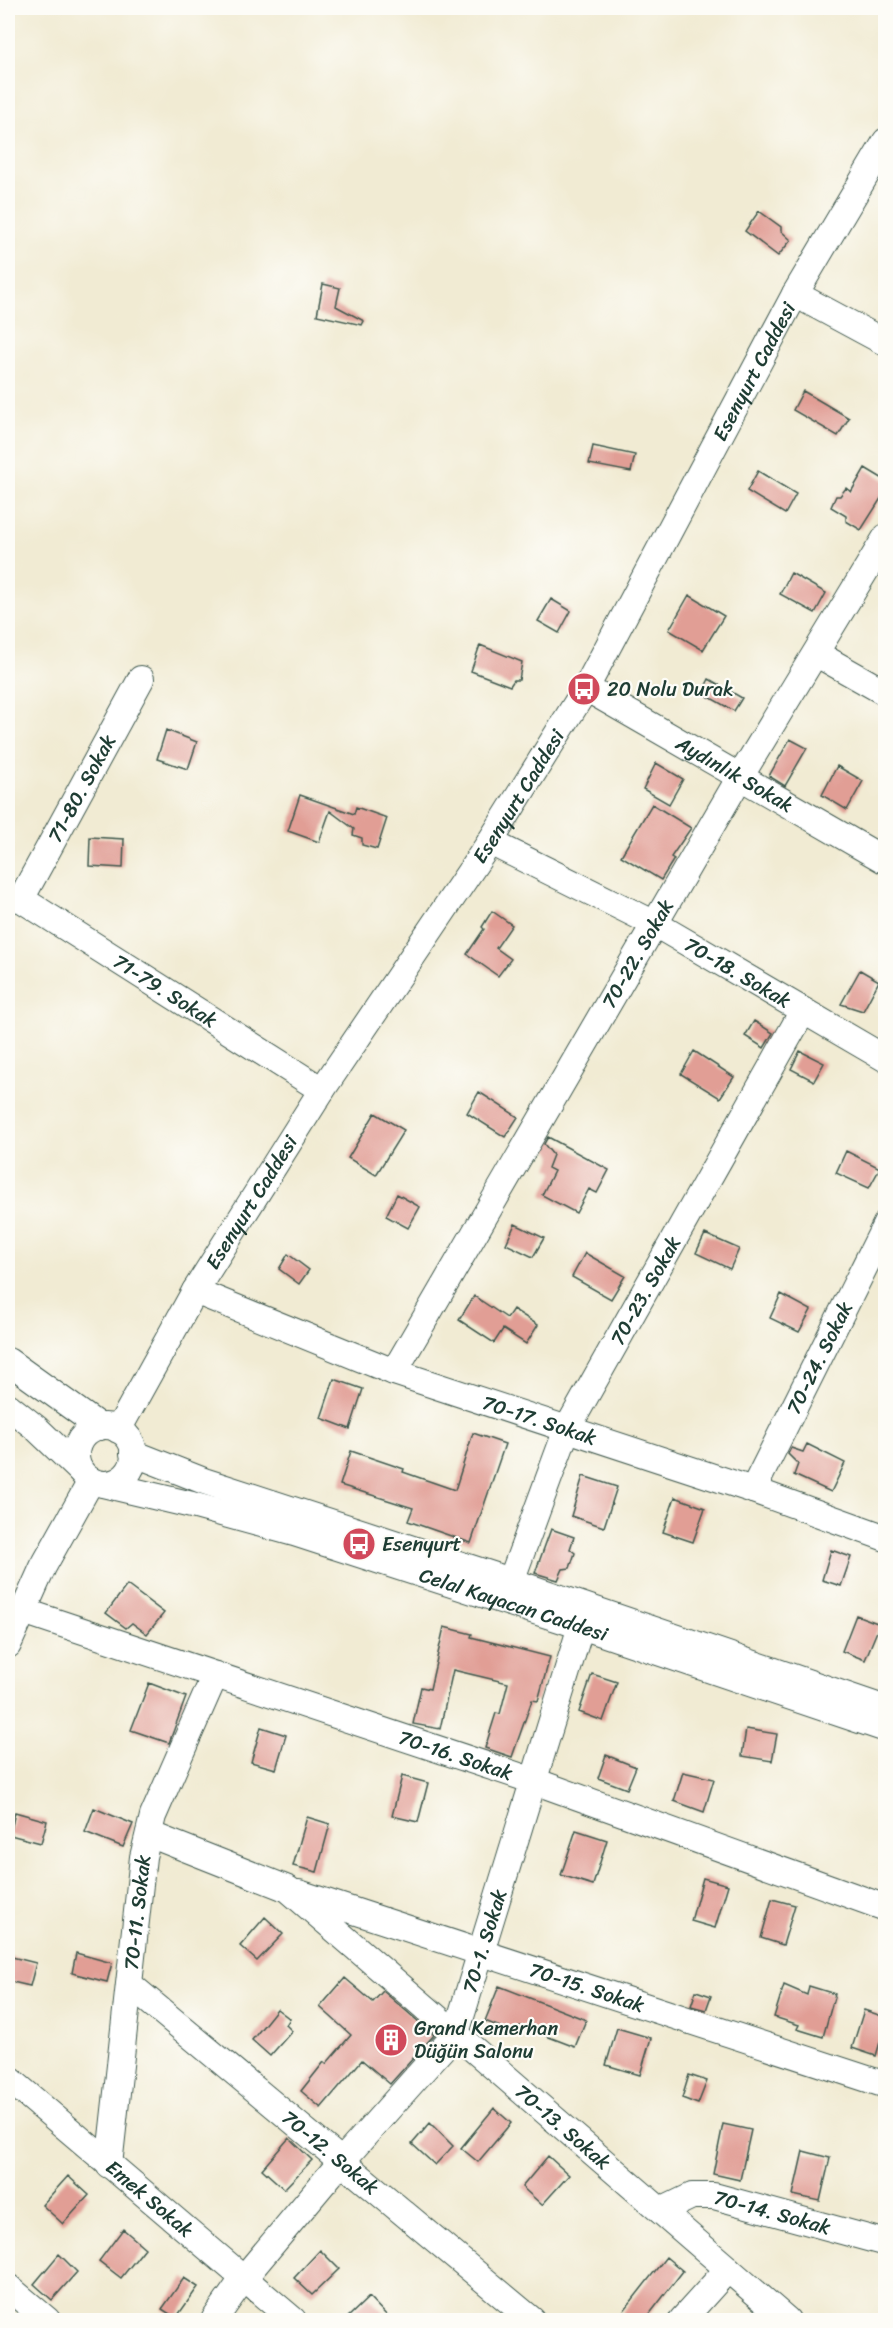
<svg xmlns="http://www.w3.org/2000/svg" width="893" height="2328" font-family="Sriracha,sans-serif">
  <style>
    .building { fill: #e19e95 }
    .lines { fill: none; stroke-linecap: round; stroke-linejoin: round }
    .minor-casing { stroke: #3e574c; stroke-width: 28 }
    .minor { stroke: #fff; stroke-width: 26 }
    .labels { text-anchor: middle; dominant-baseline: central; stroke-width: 4.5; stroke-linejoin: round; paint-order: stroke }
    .street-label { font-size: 20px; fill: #1f3d34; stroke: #fdfcf7 }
    .poi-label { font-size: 20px; fill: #1f3d34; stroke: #fdfcf7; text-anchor: start }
  </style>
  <rect width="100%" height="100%" fill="#fdfcf7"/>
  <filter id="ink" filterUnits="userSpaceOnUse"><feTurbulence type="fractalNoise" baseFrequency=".0167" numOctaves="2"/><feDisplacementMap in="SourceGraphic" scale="12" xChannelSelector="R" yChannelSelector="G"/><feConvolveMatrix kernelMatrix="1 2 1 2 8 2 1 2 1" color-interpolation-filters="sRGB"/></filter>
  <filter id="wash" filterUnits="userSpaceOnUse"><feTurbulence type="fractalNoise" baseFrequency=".008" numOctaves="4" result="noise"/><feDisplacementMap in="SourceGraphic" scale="24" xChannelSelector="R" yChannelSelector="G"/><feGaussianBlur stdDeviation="1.35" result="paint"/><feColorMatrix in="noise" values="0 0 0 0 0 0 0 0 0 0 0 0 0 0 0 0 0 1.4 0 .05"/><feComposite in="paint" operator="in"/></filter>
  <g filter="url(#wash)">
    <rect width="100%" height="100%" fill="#f1ebd3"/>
    <g id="blocks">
      <path class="building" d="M 759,211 L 781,227 L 781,231 L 791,240 L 778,256 L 745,231 Z
        M 323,284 L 340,288 L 336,306 L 364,321 L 362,325 L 317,315 Z
        M 803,391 L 849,418 L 838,436 L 793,410 Z
        M 593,446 L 635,455 L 631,472 L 589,464 Z
        M 865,468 L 885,480 L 885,492 L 861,530 L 846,521 L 846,516 L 831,507 L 836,496 L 840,496 L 846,488 L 851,492 Z
        M 758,471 L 796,494 L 785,514 L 747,491 Z
        M 791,573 L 826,593 L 815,613 L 780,594 Z
        M 689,595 L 724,616 L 703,650 L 669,630 Z
        M 551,599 L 571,611 L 559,633 L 538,621 Z
        M 480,645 L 522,662 L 519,680 L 514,680 L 510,686 L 471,671 Z
        M 709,679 L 742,698 L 734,711 L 702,693 Z
        M 166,730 L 197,742 L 188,769 L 157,759 Z
        M 790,739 L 807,748 L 785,786 L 769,776 Z
        M 656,763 L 683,779 L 669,804 L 643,789 Z
        M 837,766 L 863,781 L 847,810 L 822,795 Z
        M 300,795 L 354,814 L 356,807 L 387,818 L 377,849 L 362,845 L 362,838 L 353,835 L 354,829 L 330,811 L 319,842 L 288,831 Z
        M 652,804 L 691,828 L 671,857 L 674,859 L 661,880 L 621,856 Z
        M 90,837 L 124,839 L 123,868 L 89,866 Z
        M 492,911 L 512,925 L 496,948 L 511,959 L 498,976 L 467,954 L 484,929 L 482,927 Z
        M 860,970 L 879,981 L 863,1011 L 841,1004 Z
        M 754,1021 L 773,1033 L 764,1048 L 745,1036 Z
        M 694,1051 L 734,1077 L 720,1098 L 681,1074 Z
        M 800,1051 L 824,1063 L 814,1081 L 791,1069 Z
        M 479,1092 L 518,1117 L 505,1137 L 467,1113 Z
        M 375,1113 L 404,1130 L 376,1175 L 348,1158 Z
        M 548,1137 L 609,1170 L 597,1193 L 589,1189 L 576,1213 L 542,1195 L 554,1171 L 548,1168 L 553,1155 L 544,1144 Z
        M 846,1151 L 880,1168 L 869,1188 L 836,1173 Z
        M 397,1194 L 420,1207 L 408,1228 L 386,1216 Z
        M 515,1224 L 544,1238 L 533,1257 L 506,1244 Z
        M 705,1234 L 739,1249 L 730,1269 L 696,1253 Z
        M 585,1253 L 625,1276 L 611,1299 L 572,1277 Z
        M 288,1254 L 309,1270 L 299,1284 L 279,1269 Z
        M 781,1294 L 811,1310 L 799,1332 L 770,1318 Z
        M 474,1296 L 507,1318 L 513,1309 L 538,1325 L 526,1344 L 503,1329 L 494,1343 L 459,1320 Z
        M 334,1379 L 363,1389 L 350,1429 L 321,1418 Z
        M 473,1433 L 505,1444 L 471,1543 L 408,1521 L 413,1508 L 340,1485 L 351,1451 L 404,1469 L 403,1472 L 455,1490 Z
        M 807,1444 L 845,1463 L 831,1492 L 794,1475 L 798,1464 L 788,1454 L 791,1448 L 803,1452 Z
        M 583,1476 L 617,1487 L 604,1527 L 571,1516 Z
        M 675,1497 L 705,1508 L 693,1542 L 663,1532 Z
        M 551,1529 L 574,1537 L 570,1549 L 575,1553 L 570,1568 L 563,1569 L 558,1580 L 535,1573 Z
        M 831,1550 L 851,1557 L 841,1586 L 822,1580 Z
        M 127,1585 L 164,1613 L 147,1634 L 132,1623 L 126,1628 L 106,1613 Z
        M 856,1615 L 880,1624 L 865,1660 L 842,1651 Z
        M 444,1627 L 472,1634 L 471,1637 L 550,1657 L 538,1701 L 532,1700 L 512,1757 L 485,1748 L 496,1713 L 500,1714 L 508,1683 L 453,1670 L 440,1729 L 413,1724 L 421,1687 L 430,1689 Z
        M 592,1674 L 617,1682 L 603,1721 L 579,1712 Z
        M 149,1683 L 186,1697 L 169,1743 L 131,1730 Z
        M 261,1727 L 286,1735 L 276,1769 L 251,1762 Z
        M 746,1729 L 777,1734 L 772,1761 L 742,1756 Z
        M 606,1755 L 636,1767 L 627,1789 L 598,1778 Z
        M 683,1772 L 714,1779 L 704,1812 L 674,1801 Z
        M 402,1776 L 428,1783 L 418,1822 L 392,1816 Z
        M 94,1808 L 133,1824 L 123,1847 L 85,1832 Z
        M 15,1812 L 47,1821 L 41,1843 L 10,1835 Z
        M 307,1817 L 330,1824 L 317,1872 L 293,1866 Z
        M 576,1830 L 607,1840 L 593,1885 L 561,1875 Z
        M 703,1878 L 728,1885 L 715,1928 L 691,1921 Z
        M 772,1899 L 795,1905 L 783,1945 L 761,1938 Z
        M 265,1917 L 283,1934 L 257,1961 L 240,1946 Z
        M 76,1953 L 112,1963 L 107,1982 L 72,1973 Z
        M 8,1956 L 36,1963 L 30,1986 L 8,1981 Z
        M 345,1978 L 373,2002 L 383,1991 L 434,2035 L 390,2084 L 362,2060 L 321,2108 L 301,2091 L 324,2062 L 326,2064 L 351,2035 L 320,2007 Z
        M 784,1985 L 807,1995 L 809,1986 L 835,1994 L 823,2037 L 797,2029 L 799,2025 L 774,2017 Z
        M 499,1986 L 586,2020 L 575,2047 L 520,2026 L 517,2034 L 485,2021 Z
        M 696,1991 L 711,1996 L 706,2010 L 691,2006 Z
        M 277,2009 L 290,2019 L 286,2025 L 292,2031 L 270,2056 L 252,2040 Z
        M 864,2010 L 885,2017 L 885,2025 L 876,2056 L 852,2048 Z
        M 617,2028 L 651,2038 L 640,2075 L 606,2065 Z
        M 689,2075 L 707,2081 L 698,2104 L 682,2098 Z
        M 494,2108 L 511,2123 L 478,2162 L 461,2148 Z
        M 430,2123 L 453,2146 L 435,2165 L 412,2144 Z
        M 723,2124 L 751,2130 L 740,2180 L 713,2174 Z
        M 289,2138 L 312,2160 L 284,2189 L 262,2169 Z
        M 803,2151 L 830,2158 L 820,2201 L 793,2195 Z
        M 548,2156 L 569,2175 L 542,2205 L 522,2187 Z
        M 68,2176 L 89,2195 L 63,2224 L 42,2205 Z
        M 123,2229 L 145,2248 L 121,2278 L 99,2261 Z
        M 320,2250 L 339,2269 L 312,2295 L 294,2278 Z
        M 59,2254 L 77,2272 L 52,2300 L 34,2284 Z
        M 666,2257 L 683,2271 L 645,2320 L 632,2320 L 622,2313 Z
        M 184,2278 L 198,2287 L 176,2318 L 162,2309 Z
        M 369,2297 L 391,2320 L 345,2320 Z"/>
    </g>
  </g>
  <g filter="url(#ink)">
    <use href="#blocks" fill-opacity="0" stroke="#3e574c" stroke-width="1.5"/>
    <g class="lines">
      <defs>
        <g id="minor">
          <path d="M 795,294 L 886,343"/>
          <path d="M 817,654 L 886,693"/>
          <path id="s1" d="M 586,688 L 886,861"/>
          <path id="s2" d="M 490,842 L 655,924 L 886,1059"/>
          <path id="s3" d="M 8,898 L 21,899 L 322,1090"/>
          <path id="s4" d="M 21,899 L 141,679"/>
          <path id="s5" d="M 195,1291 L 394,1372 L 753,1490 L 886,1538"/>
          <path d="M 8,1361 L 100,1427"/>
          <path id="s6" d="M 394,1372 L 740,777 L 886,537"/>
          <path d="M 8,1406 L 36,1428 L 80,1470"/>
          <circle cx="105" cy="1455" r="29"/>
          <path id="s7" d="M 118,1430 L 195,1291 L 322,1090 L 490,842 L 586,688 L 795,294 L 886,141"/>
          <path d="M 133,1453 L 204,1481 L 511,1581 L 886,1709"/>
          <path id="s8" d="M 103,1484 L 192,1505 L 294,1533 L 581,1626 L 886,1729"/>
          <path id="s9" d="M 753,1490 L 886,1224"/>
          <path id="s10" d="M 511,1581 L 567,1429 L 803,1011"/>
          <path id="s11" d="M 23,1611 L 534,1781 L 886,1908"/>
          <path d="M 8,1645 L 43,1567 L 91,1481"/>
          <path id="s12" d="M 149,1834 L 288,1889 L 787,2320"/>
          <path id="s13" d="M 299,1893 L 886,2085"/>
          <path id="s14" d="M 130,1985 L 532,2320"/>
          <path id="s15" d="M 8,2078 L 293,2320"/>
          <path id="s16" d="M 109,2165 L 143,1857 L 153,1816 L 215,1675"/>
          <path id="s17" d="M 661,2211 L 692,2196 L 714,2196 L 886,2243"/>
          <path d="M 8,2287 L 47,2320"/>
          <path id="s18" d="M 214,2320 L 243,2279 L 341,2162 L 456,2033 L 581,1626"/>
          <path d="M 682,2320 L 728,2269"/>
        </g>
      </defs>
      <use href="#minor" class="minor-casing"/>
      <use href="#minor" class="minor"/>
    </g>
  </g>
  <defs>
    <symbol id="bus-disc" viewBox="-11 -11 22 22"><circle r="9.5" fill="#d1495b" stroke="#fdfcf7"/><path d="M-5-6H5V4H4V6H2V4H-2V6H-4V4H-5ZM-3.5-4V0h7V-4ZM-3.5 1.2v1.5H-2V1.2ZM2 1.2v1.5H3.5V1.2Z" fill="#fff"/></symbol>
    <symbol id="building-disc" viewBox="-11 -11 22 22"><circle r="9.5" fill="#d1495b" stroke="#fdfcf7"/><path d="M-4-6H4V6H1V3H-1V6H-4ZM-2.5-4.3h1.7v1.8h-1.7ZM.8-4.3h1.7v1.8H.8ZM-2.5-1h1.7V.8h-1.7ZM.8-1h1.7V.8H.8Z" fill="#fff"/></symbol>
  </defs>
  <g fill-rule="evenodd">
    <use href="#bus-disc" x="565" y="670" width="38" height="38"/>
    <use href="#bus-disc" x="340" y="1525" width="38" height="38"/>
    <use href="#building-disc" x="372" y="2021" width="38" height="38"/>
  </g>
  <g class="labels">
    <g class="street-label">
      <text stroke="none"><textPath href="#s7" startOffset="1236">Esenyurt Caddesi</textPath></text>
      <text stroke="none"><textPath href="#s1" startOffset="172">Aydınlık Sokak</textPath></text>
      <text stroke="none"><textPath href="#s4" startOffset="126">71-80. Sokak</textPath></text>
      <text stroke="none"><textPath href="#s7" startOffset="750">Esenyurt Caddesi</textPath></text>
      <text stroke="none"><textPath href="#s6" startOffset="484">70-22. Sokak</textPath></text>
      <text stroke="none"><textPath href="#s2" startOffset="280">70-18. Sokak</textPath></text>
      <text stroke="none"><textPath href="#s3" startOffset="184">71-79. Sokak</textPath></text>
      <text stroke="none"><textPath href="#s7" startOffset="264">Esenyurt Caddesi</textPath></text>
      <text stroke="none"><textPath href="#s10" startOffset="321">70-23. Sokak</textPath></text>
      <text stroke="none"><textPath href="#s9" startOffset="148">70-24. Sokak</textPath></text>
      <text stroke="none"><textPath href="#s5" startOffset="368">70-17. Sokak</textPath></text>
      <text stroke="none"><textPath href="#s8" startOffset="428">Celal Kayacan Caddesi</textPath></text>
      <text stroke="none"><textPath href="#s11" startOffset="456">70-16. Sokak</textPath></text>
      <text stroke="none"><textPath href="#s16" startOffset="254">70-11. Sokak</textPath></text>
      <text stroke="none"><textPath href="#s18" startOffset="472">70-1. Sokak</textPath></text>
      <text stroke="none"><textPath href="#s13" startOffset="303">70-15. Sokak</textPath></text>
      <text stroke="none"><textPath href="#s12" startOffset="513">70-13. Sokak</textPath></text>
      <text stroke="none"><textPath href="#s14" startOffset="261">70-12. Sokak</textPath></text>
      <text stroke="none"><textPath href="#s15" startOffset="186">Emek Sokak</textPath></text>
      <text stroke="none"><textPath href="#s17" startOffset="117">70-14. Sokak</textPath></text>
    </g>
    <g class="poi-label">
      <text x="607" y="689">20 Nolu Durak</text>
      <text x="382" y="1544">Esenyurt</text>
      <text x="414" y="2028">Grand Kemerhan<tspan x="414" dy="23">Düğün Salonu</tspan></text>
    </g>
  </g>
  <rect width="893" height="2328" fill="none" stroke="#fdfcf7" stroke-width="30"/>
</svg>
